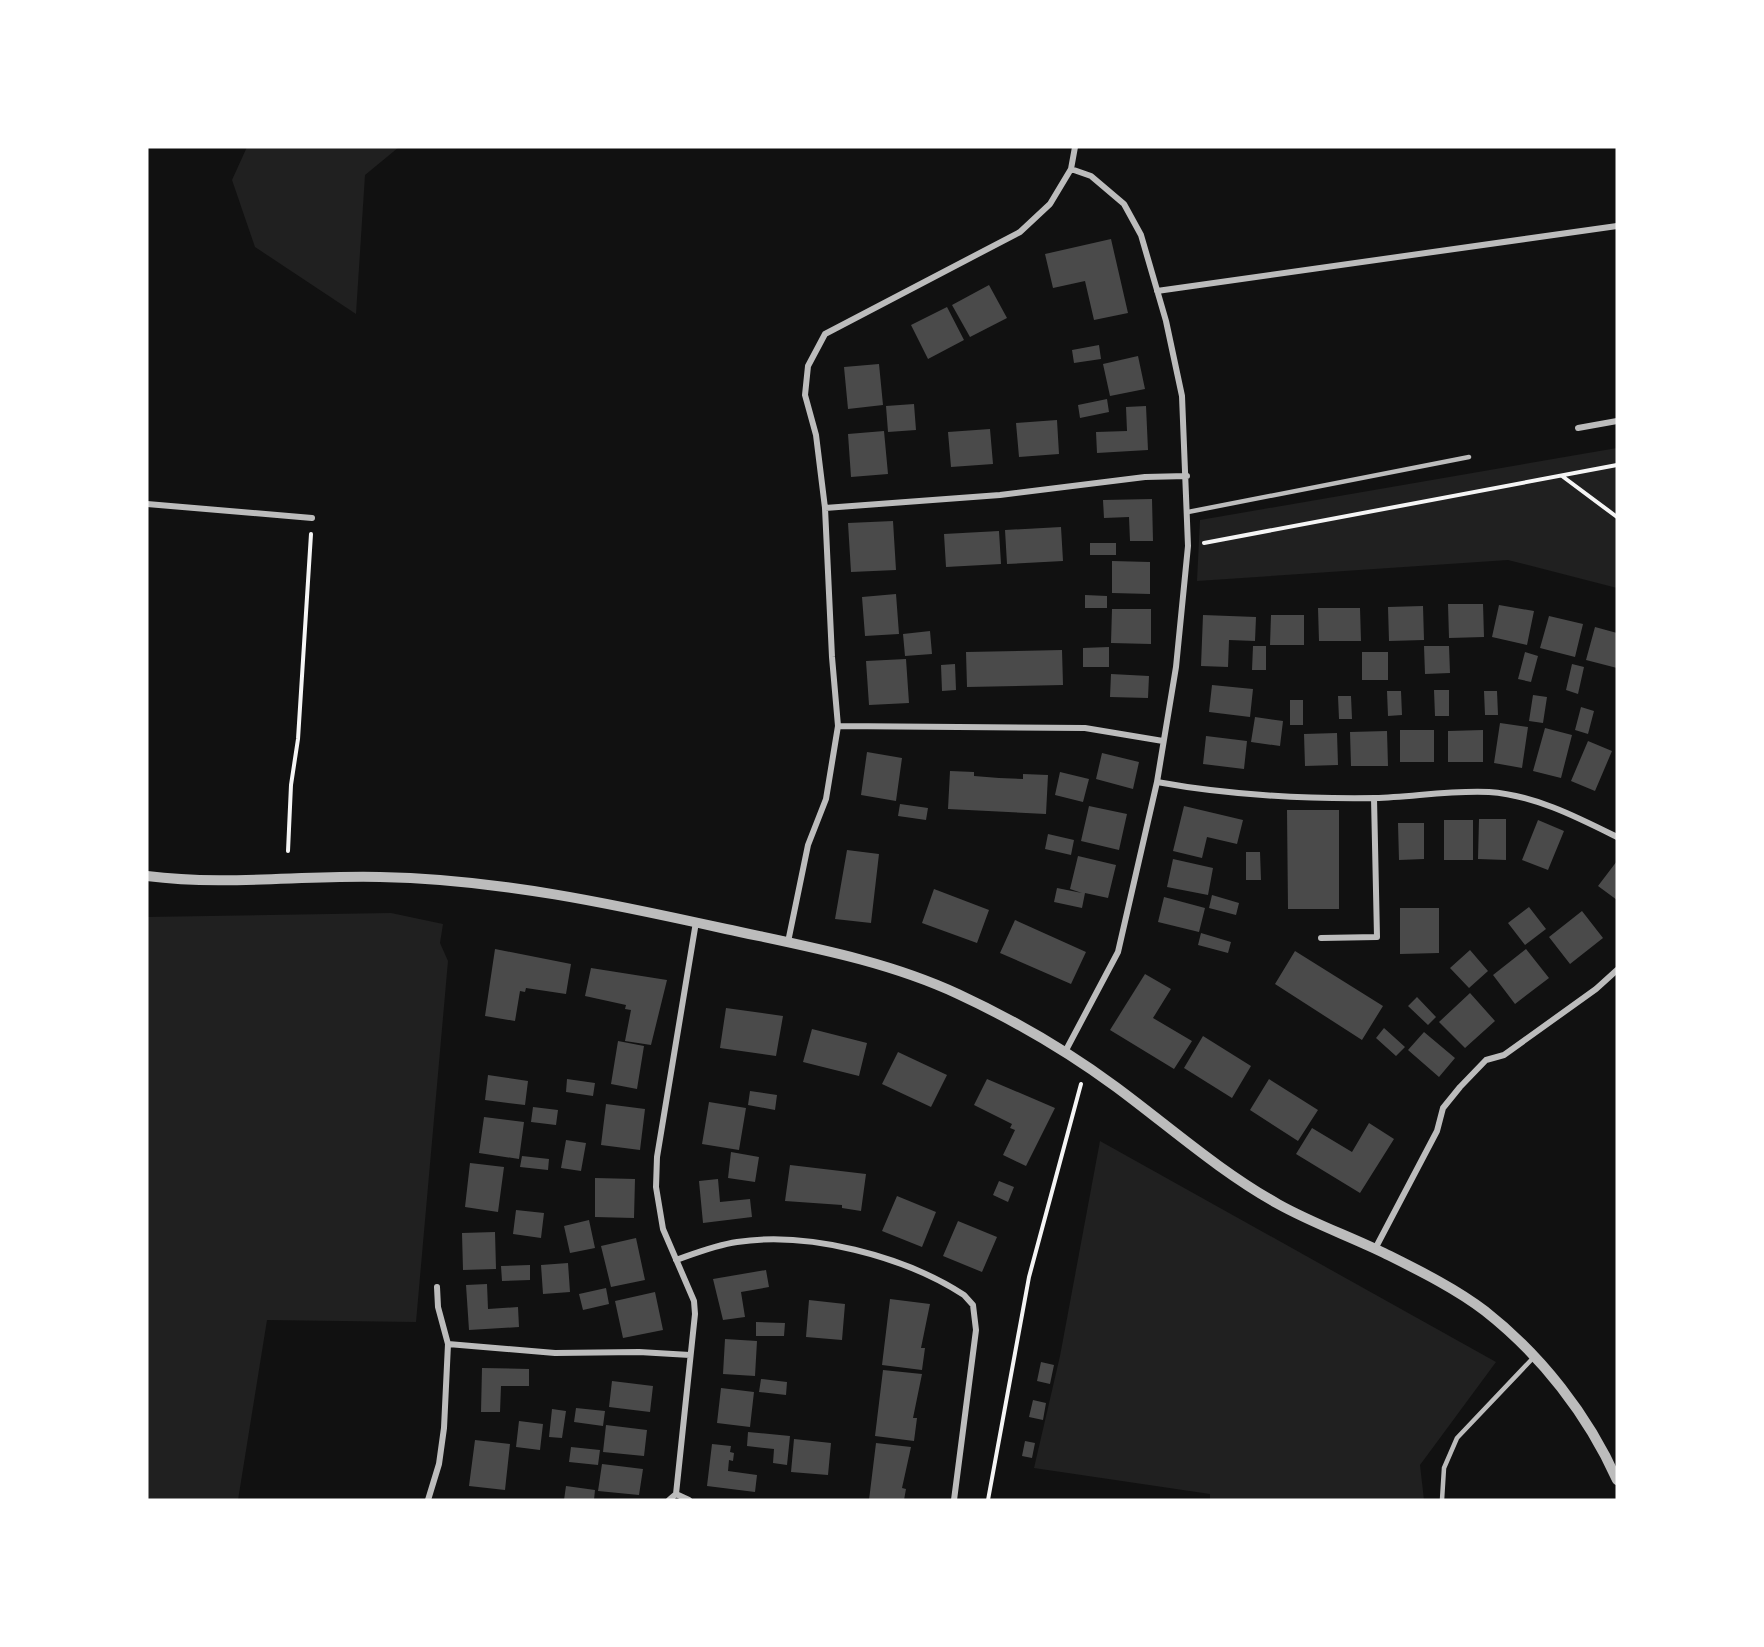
<svg xmlns="http://www.w3.org/2000/svg" width="1764" height="1647" font-family="Inter,sans-serif">
  <style>
    .green { fill: #202020 }
    .building { fill: #4a4a4a }
    .lines { fill: none; stroke-linecap: round; stroke-linejoin: round }
    .path { stroke: #f5f5f5; stroke-width: 4 }
    .service { stroke: #bcbcbc; stroke-width: 4.5 }
    .minor { stroke: #bcbcbc; stroke-width: 6 }
    .tertiary { stroke: #bcbcbc; stroke-width: 10 }
  </style>
  <rect width="100%" height="100%" fill="#111"/>
  <path class="green" d="M 247,147 L 399,147 L 365,175 L 356,314 L 255,247 L 232,180 Z
    M 1617,448 L 1617,588 L 1508,560 L 1197,581 L 1200,520 Z
    M 391,913 L 443,924 L 440,943 L 448,961 L 416,1322 L 267,1320 L 238,1500 L 147,1500 L 147,917 Z
    M 1100,1141 L 1496,1362 L 1420,1465 L 1424,1500 L 1210,1500 L 1210,1494 L 1034,1468 L 1060,1356 Z"/>
  <path class="building" d="M 1111,239 L 1128,313 L 1094,320 L 1085,281 L 1053,288 L 1045,254 Z
    M 989,285 L 1007,318 L 970,337 L 952,305 Z
    M 947,307 L 964,340 L 928,359 L 911,325 Z
    M 1099,345 L 1101,359 L 1074,363 L 1072,350 Z
    M 1138,356 L 1145,389 L 1110,396 L 1103,364 Z
    M 879,364 L 883,405 L 848,409 L 844,367 Z
    M 1107,399 L 1109,412 L 1080,418 L 1078,405 Z
    M 914,404 L 916,430 L 888,432 L 886,406 Z
    M 1146,406 L 1148,450 L 1097,453 L 1096,432 L 1127,431 L 1126,407 Z
    M 1057,420 L 1059,454 L 1019,457 L 1016,423 Z
    M 990,429 L 993,464 L 951,467 L 948,432 Z
    M 884,431 L 888,474 L 851,477 L 848,434 Z
    M 1152,499 L 1153,541 L 1130,541 L 1129,517 L 1104,518 L 1103,500 Z
    M 893,521 L 896,570 L 851,572 L 848,523 Z
    M 1061,527 L 1063,561 L 1007,564 L 1005,530 Z
    M 999,531 L 1001,564 L 946,567 L 944,534 Z
    M 1090,543 L 1116,543 L 1116,555 L 1090,555 Z
    M 1112,561 L 1150,562 L 1150,594 L 1112,593 Z
    M 896,594 L 899,634 L 865,636 L 862,597 Z
    M 1085,595 L 1107,596 L 1107,608 L 1085,608 Z
    M 1448,604 L 1483,604 L 1484,637 L 1449,638 Z
    M 1499,605 L 1534,611 L 1527,645 L 1492,637 Z
    M 1423,606 L 1424,640 L 1389,641 L 1388,607 Z
    M 1318,608 L 1360,608 L 1361,641 L 1319,641 Z
    M 1112,609 L 1151,609 L 1151,644 L 1111,643 Z
    M 1203,615 L 1256,617 L 1255,641 L 1229,640 L 1228,667 L 1201,666 Z
    M 1271,615 L 1304,615 L 1304,645 L 1270,645 Z
    M 1549,616 L 1583,624 L 1575,657 L 1540,648 Z
    M 1595,627 L 1617,633 L 1617,668 L 1586,660 Z
    M 930,631 L 932,654 L 905,656 L 903,634 Z
    M 1253,646 L 1266,646 L 1266,670 L 1252,670 Z
    M 1424,646 L 1449,646 L 1450,673 L 1425,674 Z
    M 1109,647 L 1109,667 L 1083,667 L 1083,648 Z
    M 1062,650 L 1063,685 L 967,687 L 966,652 Z
    M 1362,652 L 1388,652 L 1388,680 L 1362,680 Z
    M 1525,652 L 1538,656 L 1531,682 L 1518,679 Z
    M 906,659 L 909,703 L 869,705 L 866,661 Z
    M 955,664 L 956,690 L 942,691 L 941,665 Z
    M 1572,664 L 1584,667 L 1578,694 L 1566,690 Z
    M 1111,674 L 1149,676 L 1148,698 L 1110,697 Z
    M 1212,685 L 1253,689 L 1250,717 L 1209,712 Z
    M 1434,690 L 1449,690 L 1449,716 L 1435,716 Z
    M 1387,691 L 1401,691 L 1402,715 L 1388,716 Z
    M 1484,691 L 1497,691 L 1498,715 L 1485,715 Z
    M 1533,695 L 1547,697 L 1543,723 L 1529,721 Z
    M 1338,696 L 1351,696 L 1352,719 L 1339,719 Z
    M 1290,700 L 1303,700 L 1303,725 L 1290,725 Z
    M 1581,707 L 1594,711 L 1588,734 L 1575,730 Z
    M 1255,717 L 1283,721 L 1280,746 L 1251,742 Z
    M 1500,723 L 1528,727 L 1522,768 L 1494,763 Z
    M 1545,728 L 1572,735 L 1561,778 L 1533,771 Z
    M 1400,730 L 1434,730 L 1434,762 L 1400,762 Z
    M 1483,730 L 1483,762 L 1448,762 L 1448,731 Z
    M 1387,731 L 1388,766 L 1351,766 L 1350,732 Z
    M 1337,733 L 1338,765 L 1305,766 L 1304,734 Z
    M 1206,736 L 1247,741 L 1244,769 L 1203,764 Z
    M 1588,741 L 1612,751 L 1595,791 L 1571,781 Z
    M 867,752 L 902,758 L 896,801 L 861,795 Z
    M 1102,753 L 1139,762 L 1133,789 L 1096,779 Z
    M 950,771 L 974,772 L 974,776 L 999,778 L 1023,779 L 1023,774 L 1048,775 L 1046,814 L 948,809 Z
    M 1060,772 L 1089,779 L 1083,802 L 1055,795 Z
    M 900,804 L 928,808 L 926,820 L 898,816 Z
    M 1089,806 L 1127,814 L 1119,850 L 1081,841 Z
    M 1184,806 L 1243,820 L 1237,844 L 1207,837 L 1202,858 L 1173,851 Z
    M 1287,810 L 1339,810 L 1339,909 L 1288,909 Z
    M 1479,819 L 1506,819 L 1506,860 L 1478,859 Z
    M 1444,820 L 1473,820 L 1473,860 L 1444,860 Z
    M 1538,820 L 1564,831 L 1548,870 L 1522,860 Z
    M 1398,823 L 1424,823 L 1424,859 L 1399,860 Z
    M 1048,834 L 1074,840 L 1071,855 L 1045,849 Z
    M 847,850 L 879,854 L 871,923 L 835,919 Z
    M 1246,852 L 1260,852 L 1261,880 L 1246,880 Z
    M 1078,856 L 1116,865 L 1108,898 L 1085,893 L 1082,908 L 1054,902 L 1057,888 L 1082,893 L 1070,889 Z
    M 1173,859 L 1213,868 L 1208,895 L 1167,887 Z
    M 1617,861 L 1617,900 L 1598,886 Z
    M 934,889 L 989,910 L 977,943 L 922,923 Z
    M 1212,895 L 1239,903 L 1236,915 L 1209,908 Z
    M 1164,897 L 1205,908 L 1199,932 L 1158,922 Z
    M 1529,907 L 1546,929 L 1525,945 L 1508,923 Z
    M 1400,908 L 1439,908 L 1439,953 L 1400,954 Z
    M 1582,911 L 1603,938 L 1570,964 L 1549,937 Z
    M 1015,920 L 1086,952 L 1071,984 L 1000,953 Z
    M 1201,933 L 1231,942 L 1228,953 L 1198,945 Z
    M 495,949 L 571,964 L 566,994 L 526,988 L 525,992 L 520,991 L 515,1021 L 485,1016 Z
    M 1526,949 L 1549,978 L 1515,1004 L 1493,975 Z
    M 1470,950 L 1488,971 L 1469,988 L 1450,968 Z
    M 1295,951 L 1383,1006 L 1362,1040 L 1275,984 Z
    M 591,968 L 667,980 L 651,1045 L 625,1041 L 631,1010 L 625,1009 L 626,1005 L 585,996 Z
    M 1145,974 L 1171,989 L 1153,1018 L 1192,1041 L 1174,1069 L 1110,1030 Z
    M 1470,993 L 1495,1021 L 1465,1048 L 1439,1022 Z
    M 1417,997 L 1436,1017 L 1428,1025 L 1408,1006 Z
    M 726,1008 L 783,1016 L 776,1056 L 720,1048 Z
    M 1384,1028 L 1405,1047 L 1396,1056 L 1376,1038 Z
    M 812,1029 L 867,1043 L 859,1076 L 803,1062 Z
    M 1424,1032 L 1455,1058 L 1439,1077 L 1408,1050 Z
    M 1203,1036 L 1251,1066 L 1232,1098 L 1184,1068 Z
    M 618,1041 L 644,1046 L 637,1089 L 611,1084 Z
    M 898,1052 L 947,1075 L 931,1107 L 882,1084 Z
    M 488,1075 L 528,1081 L 525,1105 L 485,1100 Z
    M 567,1079 L 595,1083 L 593,1096 L 566,1092 Z
    M 987,1079 L 1055,1108 L 1026,1166 L 1003,1155 L 1015,1130 L 1010,1128 L 1012,1124 L 974,1105 Z
    M 1269,1079 L 1318,1110 L 1298,1141 L 1250,1110 Z
    M 750,1091 L 777,1095 L 775,1110 L 748,1105 Z
    M 709,1102 L 746,1108 L 739,1150 L 702,1144 Z
    M 606,1104 L 645,1109 L 640,1150 L 601,1145 Z
    M 533,1107 L 558,1110 L 556,1125 L 531,1122 Z
    M 484,1117 L 524,1122 L 519,1159 L 479,1153 Z
    M 1369,1123 L 1394,1139 L 1360,1193 L 1296,1154 L 1312,1128 L 1352,1152 Z
    M 566,1140 L 586,1143 L 581,1171 L 561,1168 Z
    M 731,1152 L 759,1157 L 755,1182 L 728,1178 Z
    M 522,1156 L 549,1159 L 548,1170 L 520,1167 Z
    M 470,1163 L 504,1167 L 498,1212 L 465,1207 Z
    M 790,1165 L 866,1174 L 861,1211 L 842,1208 L 842,1205 L 785,1201 Z
    M 595,1178 L 635,1179 L 634,1218 L 595,1217 Z
    M 718,1179 L 720,1202 L 750,1199 L 752,1217 L 703,1223 L 699,1181 Z
    M 999,1181 L 1014,1187 L 1008,1202 L 993,1195 Z
    M 897,1196 L 936,1212 L 922,1247 L 882,1231 Z
    M 516,1210 L 544,1213 L 541,1238 L 513,1234 Z
    M 589,1220 L 595,1248 L 570,1253 L 564,1226 Z
    M 958,1221 L 997,1237 L 982,1272 L 943,1256 Z
    M 495,1232 L 496,1269 L 463,1270 L 462,1233 Z
    M 636,1238 L 645,1280 L 611,1287 L 601,1246 Z
    M 568,1263 L 570,1292 L 543,1294 L 541,1265 Z
    M 530,1265 L 530,1280 L 502,1281 L 501,1266 Z
    M 766,1270 L 769,1287 L 741,1292 L 745,1317 L 723,1320 L 713,1279 Z
    M 487,1284 L 488,1309 L 518,1307 L 519,1327 L 469,1330 L 466,1285 Z
    M 606,1288 L 609,1304 L 583,1310 L 579,1294 Z
    M 655,1292 L 663,1330 L 623,1338 L 615,1301 Z
    M 890,1299 L 930,1304 L 921,1348 L 925,1348 L 922,1370 L 882,1365 Z
    M 809,1300 L 845,1304 L 842,1340 L 806,1337 Z
    M 756,1322 L 785,1323 L 784,1336 L 756,1336 Z
    M 725,1339 L 757,1341 L 755,1376 L 723,1374 Z
    M 1041,1362 L 1054,1365 L 1050,1384 L 1037,1381 Z
    M 482,1368 L 529,1369 L 529,1386 L 501,1386 L 500,1412 L 481,1412 Z
    M 883,1370 L 922,1374 L 913,1418 L 917,1418 L 914,1441 L 875,1436 Z
    M 761,1379 L 787,1382 L 786,1395 L 759,1392 Z
    M 612,1381 L 653,1386 L 650,1412 L 609,1407 Z
    M 721,1388 L 754,1392 L 750,1427 L 717,1423 Z
    M 1033,1400 L 1046,1403 L 1043,1420 L 1029,1417 Z
    M 576,1408 L 605,1411 L 603,1426 L 574,1422 Z
    M 552,1409 L 566,1411 L 562,1438 L 549,1437 Z
    M 519,1421 L 543,1424 L 540,1450 L 516,1447 Z
    M 606,1425 L 647,1430 L 644,1456 L 603,1452 Z
    M 748,1432 L 790,1436 L 787,1465 L 773,1463 L 774,1449 L 747,1446 Z
    M 794,1439 L 831,1443 L 828,1475 L 791,1472 Z
    M 475,1440 L 510,1444 L 505,1490 L 469,1486 Z
    M 1025,1441 L 1035,1443 L 1032,1458 L 1022,1456 Z
    M 876,1443 L 911,1447 L 902,1488 L 906,1489 L 904,1500 L 869,1500 Z
    M 712,1444 L 731,1446 L 730,1452 L 734,1453 L 733,1461 L 729,1460 L 728,1471 L 757,1475 L 755,1492 L 707,1486 Z
    M 571,1447 L 600,1450 L 598,1465 L 569,1462 Z
    M 602,1464 L 643,1469 L 639,1495 L 598,1491 Z
    M 566,1486 L 595,1490 L 594,1500 L 564,1500 Z"/>
  <g class="lines">
    <path class="path" d="M 1562,476 L 1617,517
      M 1204,543 L 1617,465
      M 288,851 L 291,785 L 298,739 L 311,534
      M 988,1500 L 1029,1277 L 1081,1084"/>
    <path class="service" d="M 1188,512 L 1469,457
      M 1442,1500 L 1444,1468 L 1457,1438 L 1533,1358"/>
    <path class="minor" d="M 1157,291 L 1617,226
      M 1578,428 L 1617,421
      M 147,504 L 312,518
      M 825,508 L 1000,495 L 1145,477 L 1187,476
      M 838,726 L 1085,728 L 1163,741
      M 1157,782 C 1228,795 1302,799 1375,798 C 1412,797 1451,790 1489,792 C 1534,795 1577,817 1617,837
      M 1321,938 L 1377,937 L 1374,798
      M 788,942 L 808,845 L 826,799 L 838,726 L 832,657 L 825,508 L 816,435 L 805,395 L 808,366 L 825,334 L 1020,232 L 1050,204 L 1071,169 L 1075,147
      M 1065,1052 L 1118,952 L 1157,782 L 1176,667 L 1188,546 L 1182,396 L 1166,321 L 1141,235 L 1124,204 L 1091,176 L 1071,169
      M 1375,1249 L 1437,1131 L 1443,1108 L 1460,1087 L 1486,1060 L 1504,1055 L 1596,989 L 1617,970
      M 676,1260 C 696,1253 716,1245 737,1242 C 808,1231 904,1256 964,1295 L 973,1305 L 976,1330 L 954,1500
      M 448,1344 L 555,1353 L 639,1352 L 690,1355
      M 676,1494 L 689,1500
      M 428,1500 L 439,1464 L 444,1428 L 448,1344 L 438,1307 L 437,1287
      M 669,1500 L 676,1494 L 695,1314 L 694,1301 L 663,1229 L 656,1187 L 657,1157 L 696,922"/>
    <path class="tertiary" d="M 147,876 C 225,886 302,875 380,877 C 497,879 613,904 726,929 C 804,946 885,960 958,994 C 1014,1020 1067,1051 1116,1087 C 1170,1127 1219,1171 1278,1204 C 1312,1223 1349,1236 1384,1253 C 1418,1270 1455,1288 1485,1311 C 1541,1355 1588,1415 1617,1480"/>
  </g>
  <rect width="1764" height="1647" fill="none" stroke="#ffffff" stroke-width="297"/>
</svg>
